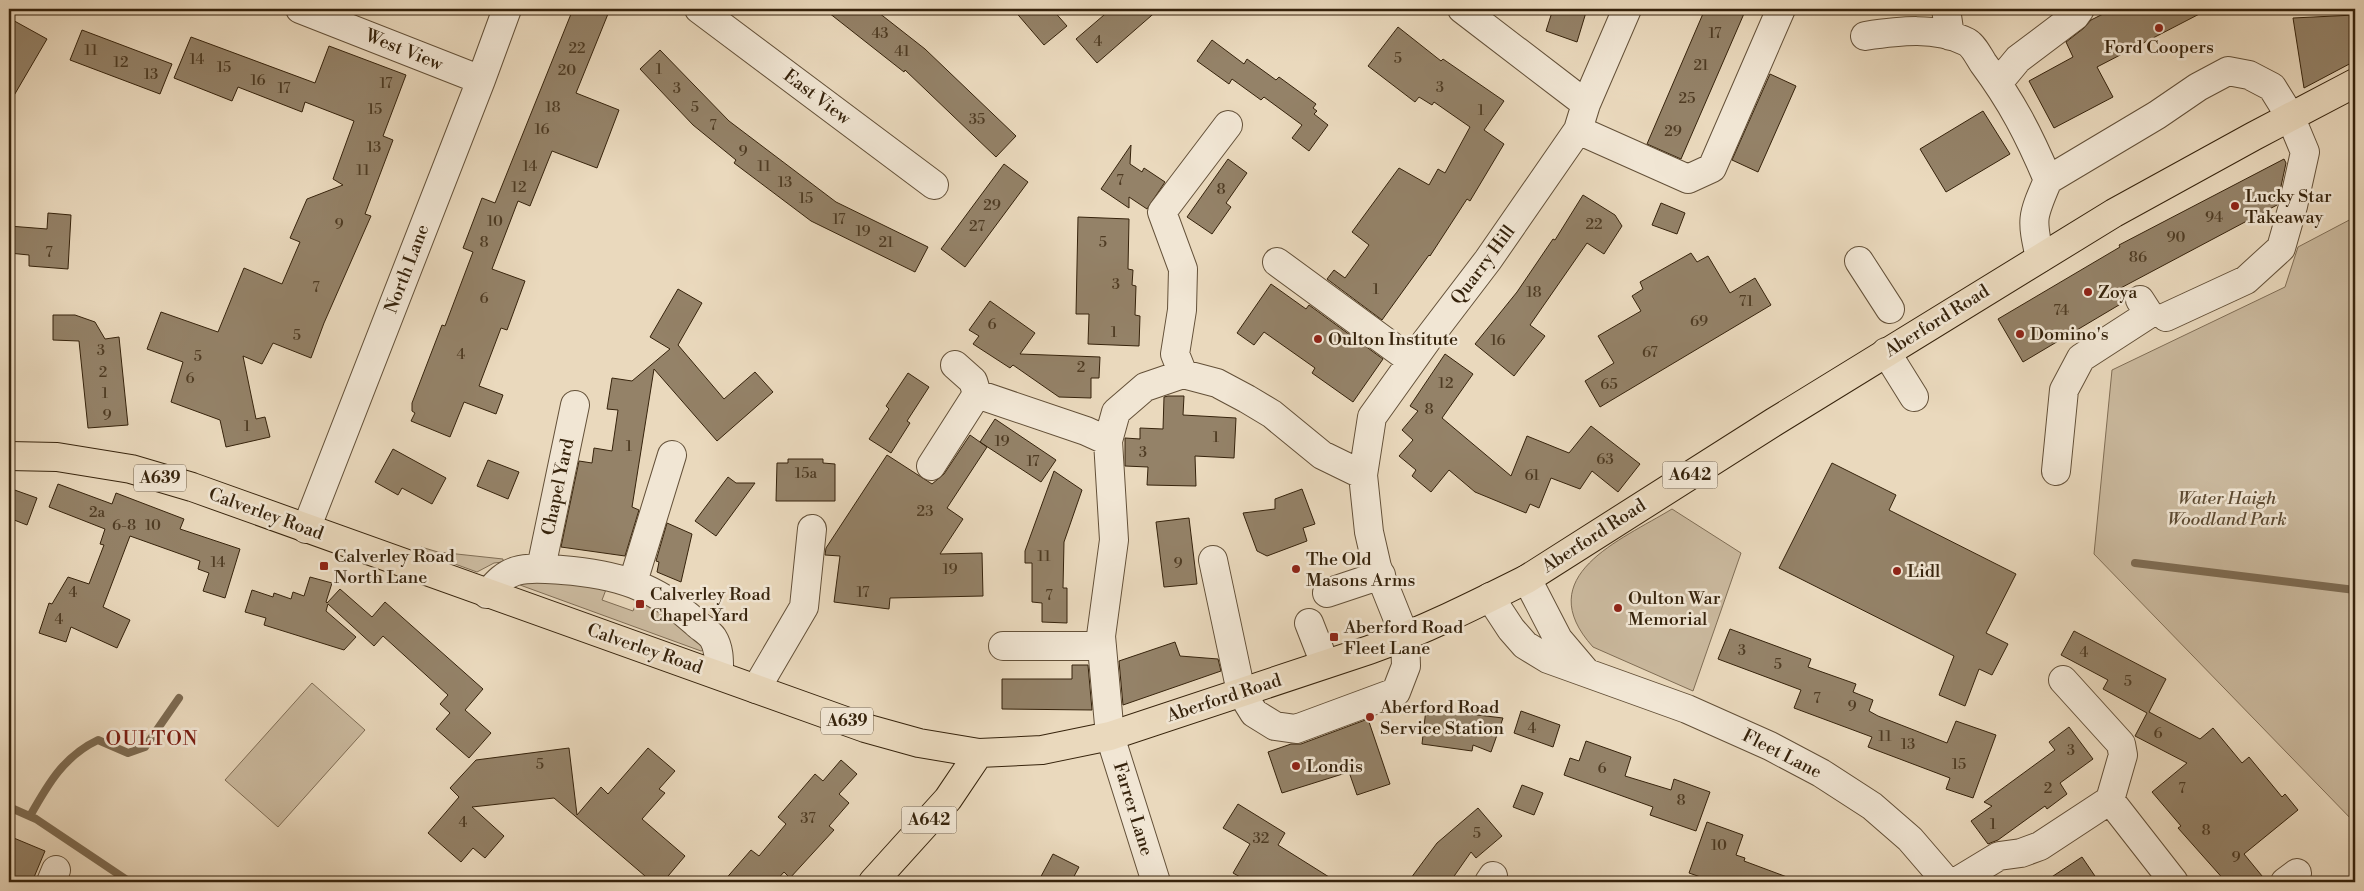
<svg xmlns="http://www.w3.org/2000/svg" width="2364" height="891" font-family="'Libre Bodoni',serif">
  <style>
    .green { fill: #cbba9f; stroke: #806e56 }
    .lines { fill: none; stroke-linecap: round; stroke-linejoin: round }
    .stream { stroke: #7d6b52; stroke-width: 8 }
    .building { fill: #948268; stroke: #36230c }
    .minor-casing { stroke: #635038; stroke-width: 30 }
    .major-casing { stroke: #36230c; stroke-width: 30 }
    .minor { stroke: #f1e6d4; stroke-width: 28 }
    .major { stroke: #ead9bd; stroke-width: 28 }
    .poi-dot { fill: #8f2418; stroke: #f1e6d4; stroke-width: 2 }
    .labels { text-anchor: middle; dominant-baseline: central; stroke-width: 5; stroke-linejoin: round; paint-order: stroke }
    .number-label { font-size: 15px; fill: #4e3b23 }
    .shield { fill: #f1e6d4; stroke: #6e5e48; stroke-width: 1 }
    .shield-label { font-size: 16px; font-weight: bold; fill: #36230c }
    .poi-label { font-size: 18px; fill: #36230c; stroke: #f1e6d4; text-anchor: start }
    .street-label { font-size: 18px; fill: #36230c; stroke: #f1e6d4 }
    .park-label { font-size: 18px; font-style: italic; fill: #5b4931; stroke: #f1e6d4 }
    .quarter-label { font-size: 20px; letter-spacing: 1px; fill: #7a1f14; stroke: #f1e6d4 }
  </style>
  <rect width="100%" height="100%" fill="#ead9bd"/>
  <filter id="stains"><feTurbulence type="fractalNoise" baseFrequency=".004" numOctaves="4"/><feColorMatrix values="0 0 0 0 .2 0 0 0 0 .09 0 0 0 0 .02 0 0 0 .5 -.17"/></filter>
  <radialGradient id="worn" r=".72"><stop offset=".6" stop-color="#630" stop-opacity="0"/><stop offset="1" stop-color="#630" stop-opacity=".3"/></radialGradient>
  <path class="green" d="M 2355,217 L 2355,823 L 2094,554 L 2112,370 L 2285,287 L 2298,247 Z
    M 1672,509 L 1741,553 L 1693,691 L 1593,647 C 1529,576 1621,540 1672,509 Z
    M 421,547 L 438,552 L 503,559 L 503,562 L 494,563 L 477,572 L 419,551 Z
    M 519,579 L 607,587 L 602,600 L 633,611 L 638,598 L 656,606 L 704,643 L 704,650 L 701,651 L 520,585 Z
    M 312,683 L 365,730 L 278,827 L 225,780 Z"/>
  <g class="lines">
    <path class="stream" d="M 2135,563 L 2355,590
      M 9,807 L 36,819 L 130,882
      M 30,816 C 48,784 64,756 98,740 L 128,753 L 145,747 L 179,698"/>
  </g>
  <path class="building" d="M 573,9 L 610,9 L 576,93 L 619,110 L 597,168 L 552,151 L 530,206 L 518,201 L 492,269 L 525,281 L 507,330 L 501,328 L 479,386 L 503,395 L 496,414 L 464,402 L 450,437 L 411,421 L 415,413 L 412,411 L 412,403 L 442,325 L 445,326 L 473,252 L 463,248 L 482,198 L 495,203 Z
    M 824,9 L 874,9 L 925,49 L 1016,136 L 996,157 L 905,70 L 904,72 Z
    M 1013,9 L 1052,9 L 1067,26 L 1044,45 Z
    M 1111,9 L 1159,9 L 1097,63 L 1076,39 Z
    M 1553,9 L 1587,9 L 1577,42 L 1546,31 Z
    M 1705,9 L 1746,9 L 1681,159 L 1647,144 Z
    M 2113,9 L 2209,9 L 2097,67 L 2113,97 L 2054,128 L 2029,81 L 2073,57 L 2066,42 L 2084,28 L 2091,20 Z
    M 2355,15 L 2355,61 L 2304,88 L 2293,18 Z
    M 9,18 L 47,39 L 9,104 Z
    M 1398,27 L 1441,61 L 1443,59 L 1504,101 L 1484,130 L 1504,144 L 1470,201 L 1467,199 L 1430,256 L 1429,255 L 1382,320 L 1327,279 L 1334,270 L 1345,278 L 1369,245 L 1352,232 L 1399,168 L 1429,185 L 1438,169 L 1445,173 L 1470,127 L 1434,102 L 1432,105 L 1419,97 L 1415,102 L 1368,66 Z
    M 82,30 L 172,64 L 160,94 L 70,60 Z
    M 191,37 L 315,83 L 329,46 L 406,75 L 383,136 L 393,140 L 365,214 L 371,216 L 324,323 L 311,358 L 273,343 L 262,364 L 243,356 L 256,419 L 265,417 L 270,437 L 226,447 L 220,420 L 171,402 L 183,362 L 147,349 L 161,312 L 218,332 L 244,268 L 282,284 L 300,242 L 290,238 L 307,199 L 343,185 L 333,179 L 354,121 L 305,102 L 302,112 L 238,87 L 232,101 L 174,78 Z
    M 1212,40 L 1244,64 L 1247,59 L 1276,80 L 1279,77 L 1316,104 L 1313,108 L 1317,111 L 1314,114 L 1328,125 L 1309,151 L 1292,138 L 1302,125 L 1264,97 L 1261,100 L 1232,79 L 1229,84 L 1197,61 Z
    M 660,50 L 729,121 L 836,202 L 928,247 L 915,272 L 811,221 L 734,163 L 736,160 L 693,125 L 640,69 Z
    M 1770,74 L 1796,86 L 1758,172 L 1732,160 Z
    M 1983,111 L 2010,154 L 1946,192 L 1920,149 Z
    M 1131,145 L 1130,164 L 1142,172 L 1144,168 L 1165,182 L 1147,209 L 1129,197 L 1129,208 L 1101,189 Z
    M 1228,159 L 1247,173 L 1226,203 L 1231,207 L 1212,234 L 1187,217 Z
    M 2284,159 L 2286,163 L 2277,205 L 2117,290 L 2124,302 L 2023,362 L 1998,319 L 2120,247 L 2119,245 Z
    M 1004,164 L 1028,182 L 965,267 L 941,249 Z
    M 1583,195 L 1615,215 L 1622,226 L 1604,254 L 1587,243 L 1530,325 L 1545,336 L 1514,376 L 1475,344 L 1517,292 L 1553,239 L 1555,240 Z
    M 1661,203 L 1685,213 L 1677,234 L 1652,225 Z
    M 48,213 L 71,215 L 68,269 L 29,266 L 29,255 L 9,253 L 9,226 L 47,229 Z
    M 1078,217 L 1129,219 L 1128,269 L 1133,270 L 1132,285 L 1136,286 L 1135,315 L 1140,316 L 1139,346 L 1088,344 L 1089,314 L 1076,314 Z
    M 1691,253 L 1697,262 L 1708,256 L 1730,293 L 1755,278 L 1771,305 L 1600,407 L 1585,381 L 1614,363 L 1598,336 L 1641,311 L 1632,296 L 1643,289 L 1640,282 Z
    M 1271,284 L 1306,309 L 1309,305 L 1383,359 L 1353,402 L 1312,373 L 1315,368 L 1264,332 L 1254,345 L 1237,333 Z
    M 678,289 L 702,303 L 678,345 L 724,399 L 755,372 L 773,392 L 717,441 L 654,369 L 632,507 L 639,510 L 625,556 L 561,547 L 579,461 L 592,463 L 594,448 L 612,451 L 618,410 L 607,409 L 612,378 L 632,381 L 670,349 L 650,337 Z
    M 990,301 L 1035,333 L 1020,354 L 1100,357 L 1099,378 L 1091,378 L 1091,398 L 1059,397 L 1013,365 L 1010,368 L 973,344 L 979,336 L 969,330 Z
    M 53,315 L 75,315 L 95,322 L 105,339 L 119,337 L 128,425 L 88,428 L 79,341 L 53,340 Z
    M 1445,354 L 1473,374 L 1442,418 L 1511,476 L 1527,436 L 1569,453 L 1591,426 L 1640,464 L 1618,492 L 1592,471 L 1580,489 L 1551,478 L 1539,508 L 1530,504 L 1526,513 L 1475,492 L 1449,470 L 1431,492 L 1412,476 L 1416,470 L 1399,456 L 1413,440 L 1402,430 L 1418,411 L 1410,406 Z
    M 908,373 L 929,387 L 907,421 L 910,423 L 891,453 L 869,439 L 889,409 L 886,406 Z
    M 1168,396 L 1184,396 L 1183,415 L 1236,418 L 1234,458 L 1195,456 L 1196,486 L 1147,485 L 1148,467 L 1125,466 L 1125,438 L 1140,439 L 1140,428 L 1163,429 L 1164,397 Z
    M 995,419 L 1056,460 L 1041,482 L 980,442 Z
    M 970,435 L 987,447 L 947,508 L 963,519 L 940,554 L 982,553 L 983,596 L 890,598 L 889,609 L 834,602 L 840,556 L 825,555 L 826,548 L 887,455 L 932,484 L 944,474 Z
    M 393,449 L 446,478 L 432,504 L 402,488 L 398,495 L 375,482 Z
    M 788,459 L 823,459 L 823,463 L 835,464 L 835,501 L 776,501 L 777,463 L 788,463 Z
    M 488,460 L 519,472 L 508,499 L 477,486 Z
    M 1832,463 L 1896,495 L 1889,510 L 2016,574 L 1986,633 L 2008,644 L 1992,675 L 1979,669 L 1965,706 L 1939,695 L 1954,656 L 1779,568 Z
    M 1054,471 L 1082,490 L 1064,542 L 1063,588 L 1067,588 L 1067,623 L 1042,622 L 1042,603 L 1032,602 L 1032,563 L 1025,563 L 1025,551 Z
    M 728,477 L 736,483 L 755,483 L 716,536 L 695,521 Z
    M 58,484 L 112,504 L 116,493 L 184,519 L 180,529 L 240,549 L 225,598 L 203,591 L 209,573 L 198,569 L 200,561 L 130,536 L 103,607 L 130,620 L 117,648 L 71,627 L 66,642 L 39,633 L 49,603 L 52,604 L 68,577 L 89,584 L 104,545 L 100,544 L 105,529 L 49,507 Z
    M 9,488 L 37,498 L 27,525 L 9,518 Z
    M 1302,489 L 1315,524 L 1303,528 L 1307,541 L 1267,556 L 1257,551 L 1243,513 L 1275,509 L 1275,499 Z
    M 1189,518 L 1197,584 L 1164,587 L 1156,522 Z
    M 667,523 L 692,534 L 681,582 L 657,572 L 659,562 L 656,561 Z
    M 310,577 L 332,583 L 326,602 L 327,603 L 340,589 L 372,617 L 385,602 L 483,689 L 465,710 L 491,733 L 469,758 L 436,729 L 450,713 L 440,704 L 448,695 L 383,636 L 374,646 L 328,604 L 326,611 L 356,637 L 344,650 L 264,625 L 266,618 L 245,612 L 252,590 L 273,597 L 274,593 L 291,599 L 293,592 L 304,596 Z
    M 1730,629 L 1811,659 L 1808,667 L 1856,684 L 1853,692 L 1873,700 L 1869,711 L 1878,716 L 1947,743 L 1956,721 L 1996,735 L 1973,798 L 1946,789 L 1950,778 L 1868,747 L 1872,737 L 1794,708 L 1801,690 L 1718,659 Z
    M 2074,631 L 2166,679 L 2149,712 L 2200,739 L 2213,728 L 2242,763 L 2249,757 L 2282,797 L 2285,794 L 2298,810 L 2244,854 L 2267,882 L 2226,882 L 2178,828 L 2181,826 L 2152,792 L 2187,763 L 2135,736 L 2147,713 L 2103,689 L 2108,680 L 2061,655 Z
    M 1175,642 L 1180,656 L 1218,659 L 1221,671 L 1123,705 L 1119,661 Z
    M 1072,665 L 1088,665 L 1092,710 L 1002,709 L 1002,679 L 1072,679 Z
    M 1426,709 L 1503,718 L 1491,752 L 1473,745 L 1472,751 L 1422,744 Z
    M 1521,711 L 1560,725 L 1553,747 L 1514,733 Z
    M 1368,719 L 1390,784 L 1357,795 L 1349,772 L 1282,793 L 1268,752 L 1291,744 L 1301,744 Z
    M 2069,727 L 2093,759 L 2060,783 L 2067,794 L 2047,809 L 2045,806 L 1998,840 L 1988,844 L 1971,821 L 1992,806 L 1984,802 L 2055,750 L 2049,742 Z
    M 1586,741 L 1631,757 L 1625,776 L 1671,790 L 1674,779 L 1710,792 L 1696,831 L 1650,815 L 1653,807 L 1564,775 L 1570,758 L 1579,761 Z
    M 569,748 L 577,815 L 601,787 L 608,794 L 648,748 L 675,771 L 659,789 L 665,793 L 642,819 L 685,856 L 663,882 L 652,882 L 554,798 L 472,807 L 504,836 L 485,858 L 473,848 L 461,862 L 428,833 L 459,797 L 450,788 L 476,760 Z
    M 841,760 L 857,774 L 839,794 L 849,803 L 829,826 L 834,830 L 790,878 L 784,872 L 775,882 L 723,882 L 751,850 L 759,856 L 786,824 L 778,817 L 815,774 L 823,781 Z
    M 1522,785 L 1543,793 L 1534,815 L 1513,807 Z
    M 1238,804 L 1285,833 L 1278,845 L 1337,882 L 1249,882 L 1233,873 L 1250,844 L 1223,828 Z
    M 1478,808 L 1502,836 L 1476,858 L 1471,852 L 1450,882 L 1408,882 L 1437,843 Z
    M 1707,822 L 1743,835 L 1736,855 L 1745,858 L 1744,861 L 1795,880 L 1794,882 L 1715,882 L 1689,873 Z
    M 9,836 L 45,851 L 32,882 L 9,882 Z
    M 1053,854 L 1079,867 L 1071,882 L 1038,882 Z
    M 2082,857 L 2099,882 L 2044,882 Z"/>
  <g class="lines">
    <defs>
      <path id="minor" d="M 300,9 L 481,80
        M 699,9 L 934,185
        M 1462,9 L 1586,104
        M 1946,9 L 1950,36
        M 1865,36 C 1899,31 1936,26 1967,42 C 1974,46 1979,57 1983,63 C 2012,102 2029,135 2048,180 C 2032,217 2031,218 2040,258
        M 1998,83 L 2018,59 L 2075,16 L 2080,9
        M 1578,130 L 1688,179 L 1712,168 L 1781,9
        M 2048,180 L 2157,115 L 2198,87 L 2228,71 L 2249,75 L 2272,87 L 2290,116 L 2305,152 L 2293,206 L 2281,248 L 2246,280 L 2166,317
        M 1859,261 L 1890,309
        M 1277,262 L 1412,361
        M 1886,352 L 1914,397
        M 955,365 L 973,381 L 977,394
        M 1183,374 L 1175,354 L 1182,310 L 1183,269 L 1162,212 L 1228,125
        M 931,466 L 977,394 L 1086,431 L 1108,441
        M 2056,471 L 2064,390 L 2081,358 L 2149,314 L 2140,300
        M 306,529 L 481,80 L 507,9
        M 1213,560 L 1241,692 L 1254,713 L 1275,726 L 1296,729 L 1396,692 L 1406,666 L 1405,637 L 1377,567 L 1369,532 L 1363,475 L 1372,417 L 1427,340 L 1488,260 L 1578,130 L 1586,104 L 1627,9
        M 541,568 L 575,405
        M 1527,579 L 1558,639 L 1586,672
        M 633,582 L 672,455
        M 1327,593 L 1381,575
        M 487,594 C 496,584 503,575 516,571 C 530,567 547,569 562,570 C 615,574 656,586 696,623 C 701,628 709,632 713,638 C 720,649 719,663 719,675
        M 1490,597 L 1511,629 L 1525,645 L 1548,659 L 1687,709 L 1770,746 L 1821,773 L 1872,806 L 1910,839 L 1947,882
        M 1309,623 L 1325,664
        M 1003,646 L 1102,646
        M 756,689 L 804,607 L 812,529
        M 2110,800 L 2174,882
        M 51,882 L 56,870
        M 1156,882 L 1110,736 L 1101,636 L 1114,540 L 1108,441 L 1116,412 L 1145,387 L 1183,374 L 1217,383 L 1247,399 L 1272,414 L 1322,455 L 1363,475
        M 1489,882 L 1493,876
        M 1956,882 L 1999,856 L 2021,853 L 2040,846 L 2110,800 L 2123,755 L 2121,744 L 2063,680
        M 2285,882 L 2297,873"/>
      <path id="major" d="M 9,456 L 57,457 L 131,469 L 192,487 L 865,728 L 919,743 L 979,753 L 1042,750 L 1110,736 L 1369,650 C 1423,631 1475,605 1527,579 L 1774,422 L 2114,213 L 2254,136 L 2355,83
        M 873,882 L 948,799 L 979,753"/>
    </defs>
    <use href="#minor" class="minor-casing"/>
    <use href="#major" class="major-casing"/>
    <use href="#minor" class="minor"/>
    <use href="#major" class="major"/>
  </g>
  <g class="poi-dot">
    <circle cx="2159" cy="28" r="5"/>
    <circle cx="2235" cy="206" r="5"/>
    <circle cx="2088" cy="292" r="5"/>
    <circle cx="2020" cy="334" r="5"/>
    <circle cx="1318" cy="339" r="5"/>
    <rect x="319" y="561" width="10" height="10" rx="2.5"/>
    <circle cx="1296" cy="569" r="5"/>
    <circle cx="1897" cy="571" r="5"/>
    <rect x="635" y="599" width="10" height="10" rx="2.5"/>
    <circle cx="1618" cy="608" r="5"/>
    <rect x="1329" y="632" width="10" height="10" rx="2.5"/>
    <circle cx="1370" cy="717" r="5"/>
    <circle cx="1296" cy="766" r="5"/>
  </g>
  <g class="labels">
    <g class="number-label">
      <text x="880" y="33">43</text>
      <text x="1715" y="33">17</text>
      <text x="1098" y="41">4</text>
      <text x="577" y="48">22</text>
      <text x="91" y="50">11</text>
      <text x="902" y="51">41</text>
      <text x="1398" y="58">5</text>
      <text x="197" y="59">14</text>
      <text x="121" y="62">12</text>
      <text x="1701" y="65">21</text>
      <text x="224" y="67">15</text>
      <text x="659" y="69">1</text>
      <text x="567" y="70">20</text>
      <text x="151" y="74">13</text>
      <text x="258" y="80">16</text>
      <text x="386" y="83">17</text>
      <text x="1440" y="87">3</text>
      <text x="284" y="88">17</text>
      <text x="677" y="88">3</text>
      <text x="1687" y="98">25</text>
      <text x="553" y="107">18</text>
      <text x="695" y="107">5</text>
      <text x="375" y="109">15</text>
      <text x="1481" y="110">1</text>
      <text x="977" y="119">35</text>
      <text x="713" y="125">7</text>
      <text x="542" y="129">16</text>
      <text x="1673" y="131">29</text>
      <text x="374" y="147">13</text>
      <text x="743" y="151">9</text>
      <text x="530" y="166">14</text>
      <text x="764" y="166">11</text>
      <text x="363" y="170">11</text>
      <text x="1120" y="180">7</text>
      <text x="785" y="182">13</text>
      <text x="519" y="187">12</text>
      <text x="1221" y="189">8</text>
      <text x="806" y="198">15</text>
      <text x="992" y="205">29</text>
      <text x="2214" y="217">94</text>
      <text x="839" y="219">17</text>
      <text x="495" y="221">10</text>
      <text x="339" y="224">9</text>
      <text x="1594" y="224">22</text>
      <text x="977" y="226">27</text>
      <text x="863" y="231">19</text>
      <text x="2176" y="237">90</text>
      <text x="484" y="242">8</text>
      <text x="886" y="242">21</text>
      <text x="1103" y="242">5</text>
      <text x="49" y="252">7</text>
      <text x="2138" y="257">86</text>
      <text x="1116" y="284">3</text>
      <text x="316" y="287">7</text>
      <text x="1376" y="289">1</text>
      <text x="1534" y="292">18</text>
      <text x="484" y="298">6</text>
      <text x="1746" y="301">71</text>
      <text x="2061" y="310">74</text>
      <text x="1699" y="321">69</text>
      <text x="992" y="324">6</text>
      <text x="1114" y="332">1</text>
      <text x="297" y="335">5</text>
      <text x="1498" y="340">16</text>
      <text x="101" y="350">3</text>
      <text x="1650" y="352">67</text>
      <text x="461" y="354">4</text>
      <text x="198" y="356">5</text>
      <text x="1081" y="367">2</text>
      <text x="103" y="372">2</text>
      <text x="190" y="378">6</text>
      <text x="1446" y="383">12</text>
      <text x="1609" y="384">65</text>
      <text x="105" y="393">1</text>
      <text x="1429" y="409">8</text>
      <text x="107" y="415">9</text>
      <text x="247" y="426">1</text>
      <text x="1216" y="437">1</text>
      <text x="1002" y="441">19</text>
      <text x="629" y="446">1</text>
      <text x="1143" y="452">3</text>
      <text x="1605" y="459">63</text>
      <text x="1033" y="461">17</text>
      <text x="806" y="473">15a</text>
      <text x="1532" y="475">61</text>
      <text x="925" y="511">23</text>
      <text x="97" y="512">2a</text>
      <text x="124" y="525">6-8</text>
      <text x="153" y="525">10</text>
      <text x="1044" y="556">11</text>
      <text x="218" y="562">14</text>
      <text x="1178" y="563">9</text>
      <text x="950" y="569">19</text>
      <text x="73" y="592">4</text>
      <text x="863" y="592">17</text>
      <text x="1049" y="595">7</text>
      <text x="59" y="619">4</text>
      <text x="1742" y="650">3</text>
      <text x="2084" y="652">4</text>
      <text x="1778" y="664">5</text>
      <text x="2128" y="681">5</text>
      <text x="1817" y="698">7</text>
      <text x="1852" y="706">9</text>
      <text x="1532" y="728">4</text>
      <text x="2158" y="733">6</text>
      <text x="1885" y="736">11</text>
      <text x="1908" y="744">13</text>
      <text x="2071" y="750">3</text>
      <text x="540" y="764">5</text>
      <text x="1959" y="764">15</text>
      <text x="1602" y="768">6</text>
      <text x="2048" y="788">2</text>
      <text x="2182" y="788">7</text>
      <text x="1681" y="800">8</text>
      <text x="808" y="818">37</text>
      <text x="463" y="822">4</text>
      <text x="1993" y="824">1</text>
      <text x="2206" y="830">8</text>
      <text x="1477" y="833">5</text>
      <text x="1261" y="838">32</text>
      <text x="1719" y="845">10</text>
      <text x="2236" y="857">9</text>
    </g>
    <g class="shield">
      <rect x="1662.5" y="461.5" width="55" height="27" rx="4"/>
      <rect x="134" y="464.5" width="52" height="27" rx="4"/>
      <rect x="821" y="707.5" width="52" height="27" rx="4"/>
      <rect x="901.5" y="806.5" width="55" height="27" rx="4"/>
    </g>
    <g class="shield-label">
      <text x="1690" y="475">A642</text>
      <text x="160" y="478">A639</text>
      <text x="847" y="721">A639</text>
      <text x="929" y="820">A642</text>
    </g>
    <g class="poi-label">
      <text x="2159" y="47" text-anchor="middle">Ford Coopers</text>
      <text x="2245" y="196">Lucky Star<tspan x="2245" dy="21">Takeaway</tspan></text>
      <text x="2098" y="292">Zoya</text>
      <text x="2030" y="334">Domino's</text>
      <text x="1328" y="339">Oulton Institute</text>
      <text x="334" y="556">Calverley Road<tspan x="334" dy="21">North Lane</tspan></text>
      <text x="1306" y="559">The Old<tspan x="1306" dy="21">Masons Arms</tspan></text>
      <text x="1907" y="571">Lidl</text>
      <text x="650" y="594">Calverley Road<tspan x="650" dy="21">Chapel Yard</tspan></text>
      <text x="1628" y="598">Oulton War<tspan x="1628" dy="21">Memorial</tspan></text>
      <text x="1344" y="627">Aberford Road<tspan x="1344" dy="21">Fleet Lane</tspan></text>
      <text x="1380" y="707">Aberford Road<tspan x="1380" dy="21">Service Station</tspan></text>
      <text x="1306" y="766">Londis</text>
    </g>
    <g class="street-label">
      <text transform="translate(404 50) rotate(22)">West View</text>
      <text transform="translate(817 97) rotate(37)">East View</text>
      <text transform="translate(1483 265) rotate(-53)">Quarry Hill</text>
      <text transform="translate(407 269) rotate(-69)">North Lane</text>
      <text transform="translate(1937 321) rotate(-32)">Aberford Road</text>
      <text transform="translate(558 487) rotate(-78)">Chapel Yard</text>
      <text transform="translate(266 514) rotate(20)">Calverley Road</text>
      <text transform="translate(1594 536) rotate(-33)">Aberford Road</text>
      <text transform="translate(645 649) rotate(19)">Calverley Road</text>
      <text transform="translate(1224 698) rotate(-18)">Aberford Road</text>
      <text transform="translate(1782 754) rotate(27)">Fleet Lane</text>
      <text transform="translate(1133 809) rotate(73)">Farrer Lane</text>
    </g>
    <g class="park-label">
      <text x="2227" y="498">Water Haigh<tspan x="2227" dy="21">Woodland Park</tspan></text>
    </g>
    <g class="quarter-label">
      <text x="152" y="739">OULTON</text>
    </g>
  </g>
  <rect width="2364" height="891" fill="none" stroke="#ead9bd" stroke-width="30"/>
  <rect x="10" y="10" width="2344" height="871" fill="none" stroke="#36230c" stroke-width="2.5"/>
  <rect x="15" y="15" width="2334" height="861" fill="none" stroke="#36230c"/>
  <rect width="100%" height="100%" filter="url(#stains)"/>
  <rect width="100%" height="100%" fill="url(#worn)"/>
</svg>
